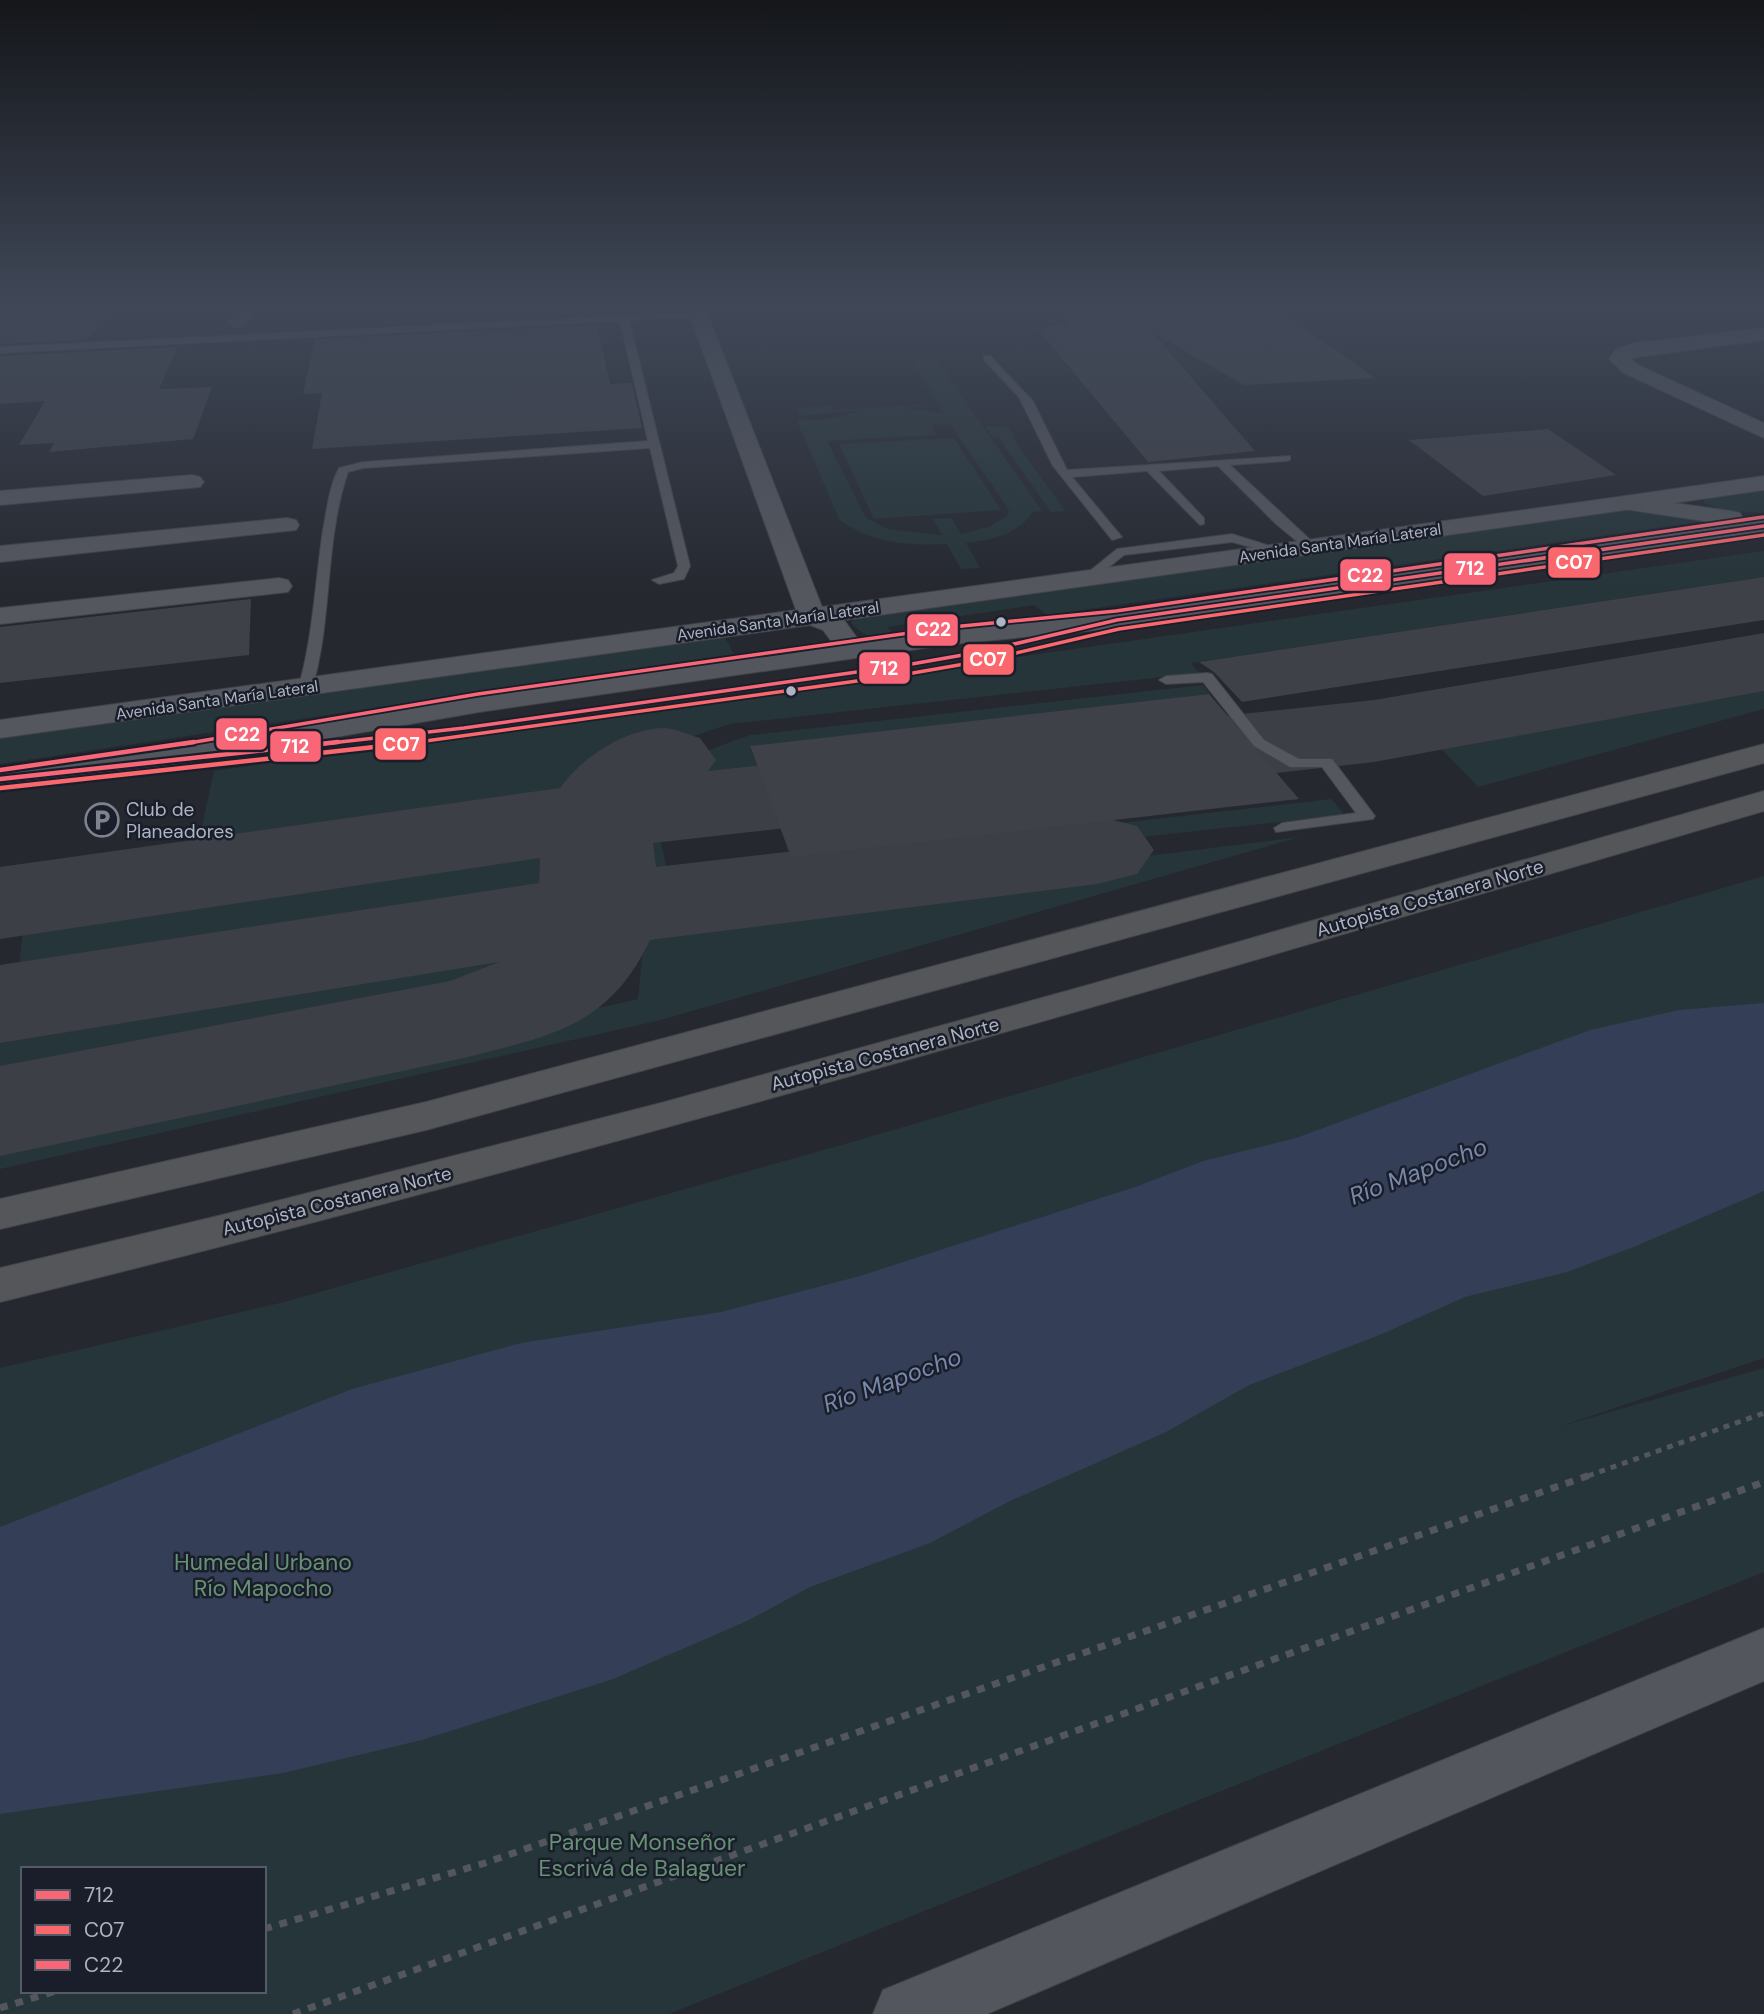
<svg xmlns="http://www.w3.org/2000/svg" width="1764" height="2014" font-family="'DM Sans',sans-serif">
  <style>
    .green { fill: #263539; fill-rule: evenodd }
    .water { fill: #343f57 }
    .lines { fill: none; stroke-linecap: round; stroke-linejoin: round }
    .taxiway { fill: #3c3f46; fill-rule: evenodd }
    .building { fill: #3e4147 }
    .service-casing { stroke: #414349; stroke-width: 2 }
    .minor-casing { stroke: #414349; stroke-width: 2 }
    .tertiary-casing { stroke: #414349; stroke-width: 2 }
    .secondary-casing { stroke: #414349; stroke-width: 2 }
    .motorway-casing { stroke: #42444b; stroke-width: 2 }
    .path-far1 { stroke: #53565c; stroke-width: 5; stroke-dasharray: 6 6; stroke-linecap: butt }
    .path { stroke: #53565c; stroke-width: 7; stroke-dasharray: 8 8; stroke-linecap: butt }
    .service { fill: #55575e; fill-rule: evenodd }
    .minor { fill: #55575e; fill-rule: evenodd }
    .tertiary { fill: #55575e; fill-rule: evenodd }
    .secondary { fill: #53565c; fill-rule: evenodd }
    .motorway { fill: #545659; fill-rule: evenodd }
    .bus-1-far1-casing { stroke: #191e2a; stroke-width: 7 }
    .bus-1-casing { stroke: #191e2a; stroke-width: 9 }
    .bus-2-far1-casing { stroke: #191e2a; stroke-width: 7 }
    .bus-2-casing { stroke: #191e2a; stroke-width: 9 }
    .bus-3-far1-casing { stroke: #191e2a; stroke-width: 7 }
    .bus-3-casing { stroke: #191e2a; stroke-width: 9 }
    .bus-1-far1 { stroke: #f96677; stroke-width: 3.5 }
    .bus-1 { stroke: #f96677; stroke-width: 4.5 }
    .bus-2-far1 { stroke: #fa676c; stroke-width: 3.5 }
    .bus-2 { stroke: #fa676c; stroke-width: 4.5 }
    .bus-3-far1 { stroke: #f96677; stroke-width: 3.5 }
    .bus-3 { stroke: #f96677; stroke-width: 4.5 }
    .bus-dot { fill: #aeb4c2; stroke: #191e2a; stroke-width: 2.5 }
    .labels { text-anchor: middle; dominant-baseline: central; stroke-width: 5; stroke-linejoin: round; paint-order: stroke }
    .far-street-label { font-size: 16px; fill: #aeb4c2; stroke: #191e2a }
    .poi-label { font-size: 19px; fill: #aeb4c2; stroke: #191e2a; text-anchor: start }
    .street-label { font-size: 19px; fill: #aeb4c2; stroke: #191e2a }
    .near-park-label { font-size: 23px; fill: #679175; stroke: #191e2a }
    .near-water-label { font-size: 24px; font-style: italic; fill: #78a; stroke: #191e2a }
    .line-badge { stroke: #191e2a; stroke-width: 2.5 }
    .badge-label { font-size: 19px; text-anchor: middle; font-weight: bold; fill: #fff }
  </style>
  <rect width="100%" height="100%" fill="#25282f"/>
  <path class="green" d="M 937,360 L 1042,511 L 1032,512 C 1019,535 990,540 966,543 L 980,568 L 961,569 L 947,544 C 910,546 869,543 839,519 L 796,419 L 824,420 L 863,410 L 799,416 L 797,408 L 830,406 L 832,410 L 939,404 L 903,408 L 944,413 L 912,361 ZM 950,424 L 1009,510 L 1007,516 L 988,527 L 961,534 L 951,518 L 933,519 L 942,535 L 939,535 L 888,529 L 866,518 L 827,441 L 936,435 L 932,425 Z
    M 1007,426 L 1015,436 L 1012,437 L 1065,511 L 1051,512 L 998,437 L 993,438 L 986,427 Z
    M 954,438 L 1001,510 L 874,519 L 839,444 Z
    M 1764,491 L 1764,513 L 1725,511 L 1703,503 L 1705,499 Z
    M 1631,509 L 1713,520 L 1047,615 L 1034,605 L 888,627 L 895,637 C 876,640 865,638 851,623 L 855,617 Z
    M 1764,551 L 1764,577 L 1191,663 L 1199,673 L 730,724 C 676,742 611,759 582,811 L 0,897 L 0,868 L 198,845 L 214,771 Z
    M 725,637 L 734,654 L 0,764 L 0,737 Z
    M 1764,677 L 1764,709 L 1478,787 L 1429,736 Z
    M 1203,685 L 1210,694 L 750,747 L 762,779 L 1234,723 L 1243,737 L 666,799 L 652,781 C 682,760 715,747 750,735 Z
    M 1269,753 L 1286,770 L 660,838 L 668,874 L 1332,799 L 1344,815 L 629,893 L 620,835 L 629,826 Z
    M 531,837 C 575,847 581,858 574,902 L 17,984 L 25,912 Z
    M 1300,837 L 657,1021 L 0,1169 L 0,1142 L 24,1140 L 638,999 L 646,919 Z
    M 1764,876 L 1764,1358 L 1561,1426 L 1764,1368 L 1764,1572 L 669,2014 L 0,2014 L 0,1368 L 284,1302 L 852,1142 ZM 23,1869 L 264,1869 L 264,1991 L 23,1991 Z
    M 542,935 L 512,970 L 459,999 L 374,1025 L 135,1071 L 0,1088 L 0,1019 Z"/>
  <path class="water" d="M 1764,1003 L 1764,1191 L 1636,1246 L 1567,1272 L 1465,1297 L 1382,1334 L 1249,1385 L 1166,1432 L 1008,1502 L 930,1543 L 810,1587 L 747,1621 L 613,1679 L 422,1740 L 283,1773 L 0,1814 L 0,1527 L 352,1389 L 521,1343 L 721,1312 L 860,1276 L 1138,1186 L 1203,1161 L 1296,1138 L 1590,1030 L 1679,1010 Z"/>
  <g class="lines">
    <path class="taxiway" d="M 1764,633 L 1764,691 L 1374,762 L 653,843 L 656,867 L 1097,816 L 1137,826 L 1154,850 L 1137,874 L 1097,884 L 650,940 C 609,1027 550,1036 464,1058 L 0,1156 L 0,1066 L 450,981 L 499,962 L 0,1043 L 0,965 L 539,883 L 540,858 L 0,939 L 0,867 L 560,788 C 581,758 625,729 663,728 C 674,728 689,735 700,738 L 716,760 L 708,771 L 1374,700 Z"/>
  </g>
  <path class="building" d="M 0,310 L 118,310 L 86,340 L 0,344 Z
    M 1056,310 L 1278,310 L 1375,378 L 1244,385 L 1152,332 L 1255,451 L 1148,462 L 1036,327 L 1072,325 Z
    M 597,325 L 610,384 L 632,383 L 642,428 L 312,449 L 322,393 L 303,394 L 315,339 Z
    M 177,347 L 159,389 L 212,387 L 193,439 L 49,452 L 54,443 L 19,445 L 45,401 L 0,404 L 0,356 Z
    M 1548,429 L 1616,475 L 1483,496 L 1409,440 Z
    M 1764,577 L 1764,620 L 1242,702 L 1214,672 L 1199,662 Z
    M 251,599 L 249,655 L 0,683 L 0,627 Z
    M 1209,694 L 1299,799 L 791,857 L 750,746 Z"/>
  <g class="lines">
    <defs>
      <path id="service" d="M 701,312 L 698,317 L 629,320 L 690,566 L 684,579 L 659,584 L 652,580 L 674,573 L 678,566 L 650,448 L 363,468 L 348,472 C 324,542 333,619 312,689 L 305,693 L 298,689 C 313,638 315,583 323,530 C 327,509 329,487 339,468 L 363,462 L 648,441 L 620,321 L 0,353 L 0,347 Z
        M 984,356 L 990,356 L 1033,401 L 1067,470 L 1290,456 L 1290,460 L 1286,461 L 1230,465 L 1319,548 L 1309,551 L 1276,524 L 1218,466 L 1159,471 L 1204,518 L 1204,524 L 1200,525 L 1147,471 L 1072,477 L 1122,537 L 1112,540 L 1053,466 L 1019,397 L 984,360 Z
        M 1232,534 L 1286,551 L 1280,555 L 1232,542 L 1124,555 L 1092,581 L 1081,578 L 1117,549 Z
        M 1207,673 L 1212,674 L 1264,740 L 1299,759 L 1332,759 L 1375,816 L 1373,819 L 1276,832 L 1274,828 L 1282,823 L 1356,813 L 1322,767 L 1290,767 L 1254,746 L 1203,682 L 1166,684 L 1159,680 L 1166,676 Z"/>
      <path id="minor" d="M 237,310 L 256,310 L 244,326 L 237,328 L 228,322 Z
        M 1764,328 L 1764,340 L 1630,358 L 1638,365 L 1764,423 L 1764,438 L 1624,373 L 1609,359 L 1616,349 L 1635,343 Z
        M 192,475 L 200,477 L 204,482 L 200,487 L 0,505 L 0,491 Z
        M 1764,476 L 1764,490 L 1625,510 L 1617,508 L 1613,503 L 1617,498 L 1625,496 Z
        M 287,518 L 296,520 L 299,525 L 296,530 L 0,562 L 0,546 Z
        M 279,578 L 288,580 L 292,586 L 288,592 L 0,624 L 0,608 Z"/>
      <path id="tertiary" d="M 688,310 L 706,310 L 822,607 L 1625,496 L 1633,498 L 1637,503 L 1633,508 L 1625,510 L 844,620 L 860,642 L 850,658 L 840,660 L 830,658 L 826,652 L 832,642 L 823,630 L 810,625 L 0,738 L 0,720 L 796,610 Z"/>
      <path id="secondary" d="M 1625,496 L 1731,511 L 1740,513 L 1743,518 L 1740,522 L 1764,519 L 1764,533 L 1117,628 L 953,644 L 479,712 L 152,769 L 0,789 L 0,769 L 122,754 L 479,694 L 953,628 L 1117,612 L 1724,524 L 1617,508 L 1613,503 L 1617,498 Z
        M 1764,1628 L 1764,1681 L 987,2014 L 873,2014 L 883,1990 Z"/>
      <path id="motorway" d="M 1764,744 L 1764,763 L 426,1130 L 0,1229 L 0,1199 L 426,1102 Z
        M 1764,791 L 1764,811 C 1178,983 593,1156 0,1302 L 0,1268 L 222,1215 L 661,1103 L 1092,984 Z"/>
    </defs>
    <use href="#service" class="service-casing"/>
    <use href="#minor" class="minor-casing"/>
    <use href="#tertiary" class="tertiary-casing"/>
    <use href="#secondary" class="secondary-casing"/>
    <use href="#motorway" class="motorway-casing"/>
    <path class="path-far1" d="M 1588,1476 L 1764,1413"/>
    <path class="path" d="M 264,1929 L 485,1863 L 1593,1474
      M 0,2008 L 56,1991
      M 293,2014 L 1764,1482"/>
    <use href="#service" class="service"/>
    <use href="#minor" class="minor"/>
    <use href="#tertiary" class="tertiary"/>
    <use href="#secondary" class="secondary"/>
    <use href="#motorway" class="motorway"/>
    <defs>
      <path id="bus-1-far1" d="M 322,744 L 464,728 L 906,665 L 980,652 L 1117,620 L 1764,526"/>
      <path id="bus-1" d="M 0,779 L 338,742"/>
      <path id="bus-2-far1" d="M 404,744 L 907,674 L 982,661 L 1119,629 L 1764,535"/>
      <path id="bus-2" d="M 1,788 L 420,742"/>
      <path id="bus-3-far1" d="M 183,744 L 478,694 L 952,627 L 1116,611 L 1763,517"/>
      <path id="bus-3" d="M 0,770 L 194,742"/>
    </defs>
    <use href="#bus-1-far1" class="bus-1-far1-casing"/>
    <use href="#bus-1" class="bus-1-casing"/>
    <use href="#bus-2-far1" class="bus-2-far1-casing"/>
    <use href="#bus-2" class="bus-2-casing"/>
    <use href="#bus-3-far1" class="bus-3-far1-casing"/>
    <use href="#bus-3" class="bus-3-casing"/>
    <use href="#bus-1-far1" class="bus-1-far1"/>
    <use href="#bus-1" class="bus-1"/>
    <use href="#bus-2-far1" class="bus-2-far1"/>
    <use href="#bus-2" class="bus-2"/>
    <use href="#bus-3-far1" class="bus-3-far1"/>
    <use href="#bus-3" class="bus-3"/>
  </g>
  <linearGradient id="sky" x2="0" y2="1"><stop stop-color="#14161a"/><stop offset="0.52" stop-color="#404858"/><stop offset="1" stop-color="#404858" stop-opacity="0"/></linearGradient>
  <rect width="1764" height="592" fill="url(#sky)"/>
  <defs>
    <symbol id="parking-ring" viewBox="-11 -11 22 22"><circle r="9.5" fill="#191e2a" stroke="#7e838f" stroke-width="1.5"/><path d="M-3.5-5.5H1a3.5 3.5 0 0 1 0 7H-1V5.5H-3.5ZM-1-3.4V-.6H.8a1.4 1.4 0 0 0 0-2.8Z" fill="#7e838f"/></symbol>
  </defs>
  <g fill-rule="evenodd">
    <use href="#parking-ring" x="83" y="801" width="38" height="38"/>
  </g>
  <g class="bus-dot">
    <circle cx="1001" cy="622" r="6"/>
    <circle cx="791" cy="691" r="6"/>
  </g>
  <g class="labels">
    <g class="far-street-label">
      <text transform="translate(1340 543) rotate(-8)">Avenida Santa María Lateral</text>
      <text transform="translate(778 621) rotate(-8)">Avenida Santa María Lateral</text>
      <text transform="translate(217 700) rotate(-8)">Avenida Santa María Lateral</text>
    </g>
    <g class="poi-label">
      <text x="126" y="809">Club de<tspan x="126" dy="22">Planeadores</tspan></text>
    </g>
    <g class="street-label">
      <text transform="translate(1430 898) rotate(-16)">Autopista Costanera Norte</text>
      <text transform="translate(885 1054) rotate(-15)">Autopista Costanera Norte</text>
      <text transform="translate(337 1201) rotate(-14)">Autopista Costanera Norte</text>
    </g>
    <g class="near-park-label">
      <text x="263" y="1562">Humedal Urbano<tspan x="263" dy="26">Río Mapocho</tspan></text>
      <text x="642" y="1842">Parque Monseñor<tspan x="642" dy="26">Escrivá de Balaguer</tspan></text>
    </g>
    <g class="near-water-label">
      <text transform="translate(1418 1171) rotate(-21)">Río Mapocho</text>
      <text transform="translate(892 1380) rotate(-20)">Río Mapocho</text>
    </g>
  </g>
  <g class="line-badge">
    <rect x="1547" y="546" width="54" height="33" rx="7" fill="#fa676c"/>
    <rect x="1443" y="552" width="54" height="34" rx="7" fill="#f96677"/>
    <rect x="1339" y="558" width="53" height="34" rx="7" fill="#f96677"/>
    <rect x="906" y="613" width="53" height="34" rx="7" fill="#f96677"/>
    <rect x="962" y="643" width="53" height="33" rx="7" fill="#fa676c"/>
    <rect x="858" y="651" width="53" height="34" rx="7" fill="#f96677"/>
    <rect x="215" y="717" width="53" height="34" rx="7" fill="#f96677"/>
    <rect x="374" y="727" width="53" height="34" rx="7" fill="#fa676c"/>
    <rect x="269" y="730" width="53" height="33" rx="7" fill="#f96677"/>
  </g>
  <g class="badge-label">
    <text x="1574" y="569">C07</text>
    <text x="1470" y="575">712</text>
    <text x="1365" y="582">C22</text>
    <text x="933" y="636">C22</text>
    <text x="988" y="666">C07</text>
    <text x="884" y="675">712</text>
    <text x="242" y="741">C22</text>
    <text x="401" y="751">C07</text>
    <text x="295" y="753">712</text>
  </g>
  <rect x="21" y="1867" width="245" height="126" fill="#191e2a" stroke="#555a67" stroke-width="2"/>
  <rect x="35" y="1890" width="35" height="10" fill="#f96677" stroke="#555a67" stroke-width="2"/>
  <text x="84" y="1902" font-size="21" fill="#aeb4c2">712</text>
  <rect x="35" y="1925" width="35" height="10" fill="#fa676c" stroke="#555a67" stroke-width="2"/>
  <text x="84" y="1937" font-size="21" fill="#aeb4c2">C07</text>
  <rect x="35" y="1960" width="35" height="10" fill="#f96677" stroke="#555a67" stroke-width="2"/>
  <text x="84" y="1972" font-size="21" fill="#aeb4c2">C22</text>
</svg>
